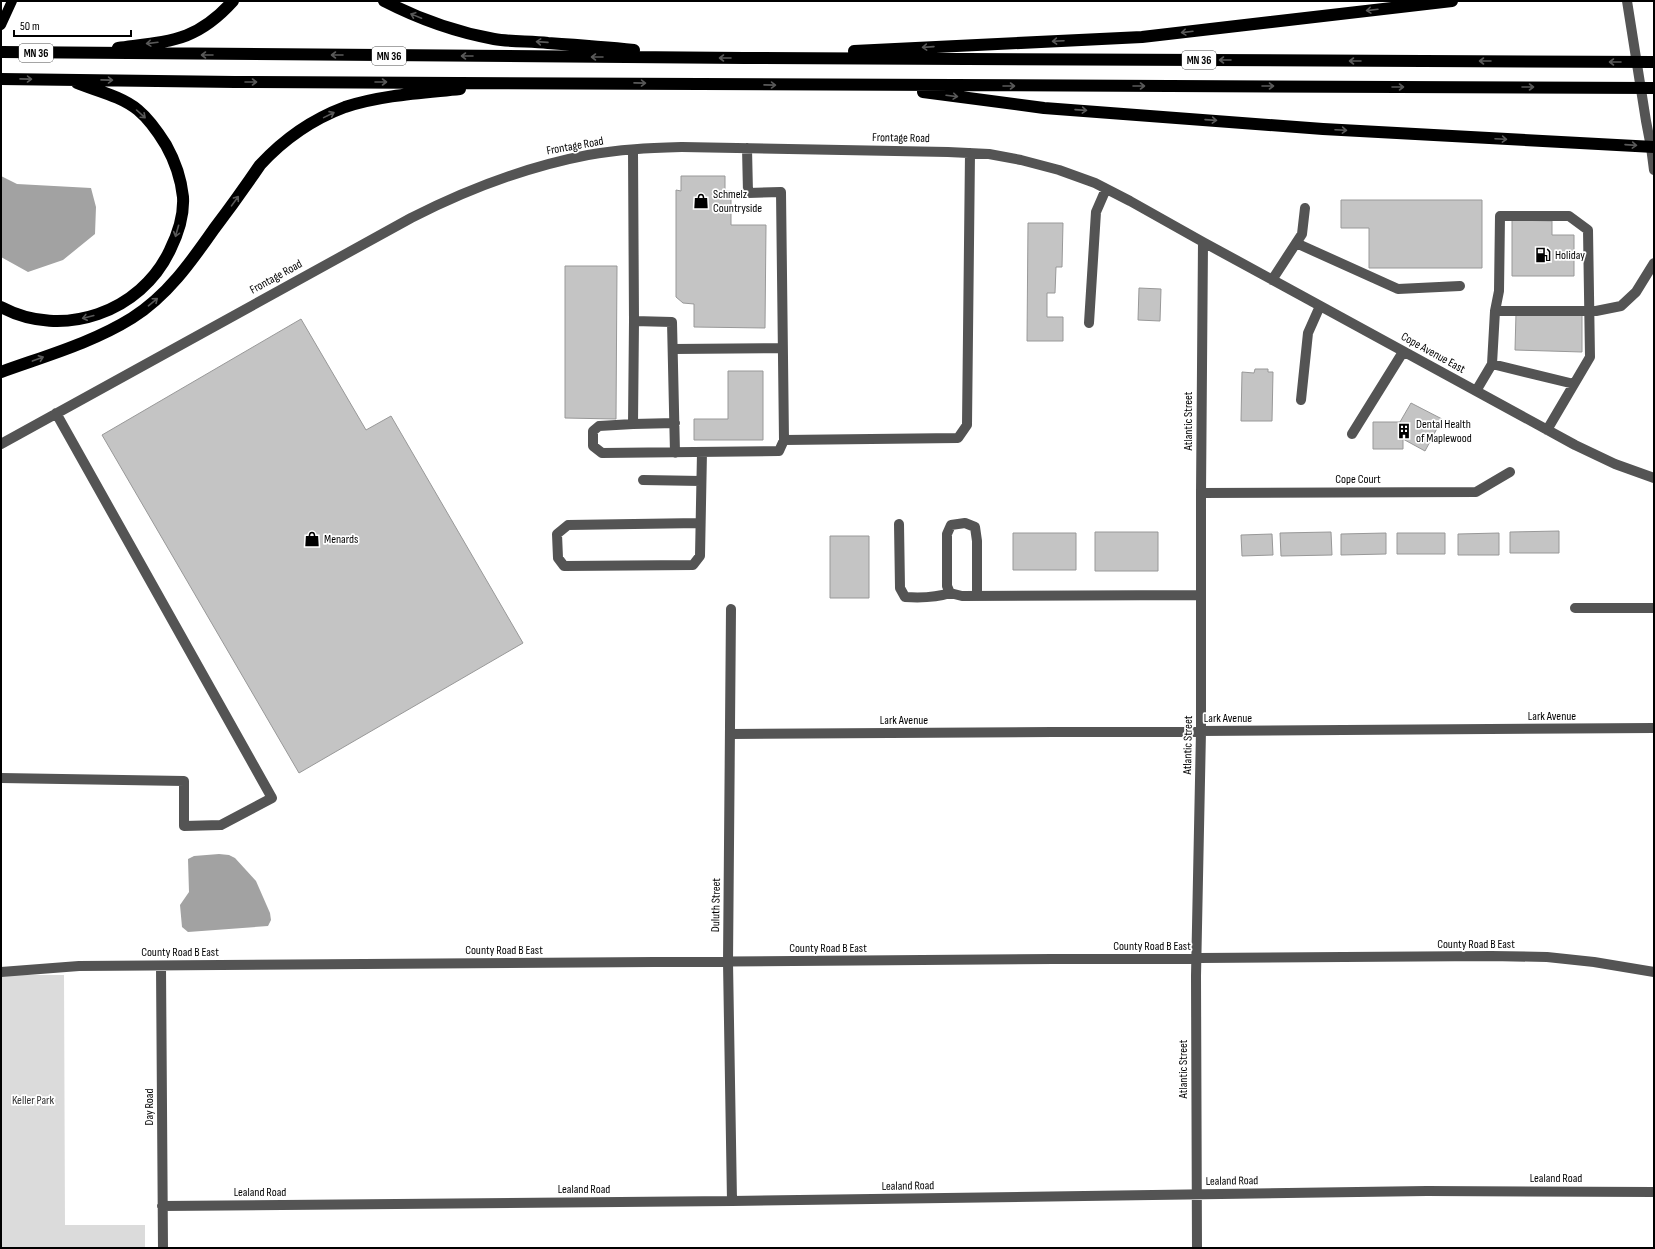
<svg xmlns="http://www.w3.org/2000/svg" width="1655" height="1249" font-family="'Sofia Sans Condensed',sans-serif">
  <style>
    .green { fill: #dbdbdb }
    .water { fill: #a2a2a2 }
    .building { fill: #c4c4c4; stroke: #989898 }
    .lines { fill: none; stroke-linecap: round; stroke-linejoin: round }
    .minor { stroke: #545454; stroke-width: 10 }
    .major { stroke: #000; stroke-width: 10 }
    .highway { stroke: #000; stroke-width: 12 }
    .oneway { stroke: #595959 }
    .labels { text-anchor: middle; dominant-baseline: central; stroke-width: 3.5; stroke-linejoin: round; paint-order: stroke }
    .shield { fill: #fff; stroke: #4c4c4c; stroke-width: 1 }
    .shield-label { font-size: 11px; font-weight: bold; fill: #000 }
    .street-label { font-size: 12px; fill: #000; stroke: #fff }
    .poi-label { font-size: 12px; fill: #000; stroke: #fff; text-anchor: start }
    .park-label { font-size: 12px; fill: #323232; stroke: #fff }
  </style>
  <rect width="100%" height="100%" fill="#fff"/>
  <path class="green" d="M 1,975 L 64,975 L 65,1225 L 145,1225 L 145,1248 L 1,1248 Z"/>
  <path class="water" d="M 1,176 L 17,184 L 91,188 L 96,207 L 95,234 L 63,260 L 28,272 L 1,257 Z
    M 219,854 L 229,855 L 235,858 L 256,881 L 270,913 L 271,920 L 268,926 L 188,932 L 182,927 L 180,905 L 189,892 L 188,859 L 194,856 Z"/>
  <path class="building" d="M 681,176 L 725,176 L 725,191 L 731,191 L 731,225 L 766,225 L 765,328 L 694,327 L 694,304 L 683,303 L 676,297 L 676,190 L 681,191 Z
    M 1341,200 L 1482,200 L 1482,268 L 1369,268 L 1369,228 L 1341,228 Z
    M 1512,220 L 1552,221 L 1552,235 L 1574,235 L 1574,276 L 1512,276 Z
    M 1028,223 L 1063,223 L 1062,267 L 1056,267 L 1055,293 L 1047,293 L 1047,317 L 1063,317 L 1063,341 L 1027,341 Z
    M 565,266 L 617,266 L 616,419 L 565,418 Z
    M 1139,288 L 1161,289 L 1160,321 L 1138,320 Z
    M 1516,313 L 1582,314 L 1582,352 L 1515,350 Z
    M 301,319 L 366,430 L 391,416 L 523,643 L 299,773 L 102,435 Z
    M 1255,369 L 1268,369 L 1268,372 L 1273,372 L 1272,421 L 1241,421 L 1242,372 L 1254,373 Z
    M 728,371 L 763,371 L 763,440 L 694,440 L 694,419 L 728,419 Z
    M 1411,403 L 1442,419 L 1425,451 L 1403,439 L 1403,449 L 1373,449 L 1373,422 L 1400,422 Z
    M 1559,531 L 1559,553 L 1510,553 L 1510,532 Z
    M 1095,532 L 1158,532 L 1158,571 L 1095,571 Z
    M 1331,532 L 1332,555 L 1281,556 L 1280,533 Z
    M 1013,533 L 1076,533 L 1076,570 L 1013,570 Z
    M 1386,533 L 1386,554 L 1341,555 L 1341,534 Z
    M 1397,533 L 1445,533 L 1445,554 L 1397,554 Z
    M 1499,533 L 1499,555 L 1458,555 L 1458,534 Z
    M 1272,534 L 1273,555 L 1242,556 L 1241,535 Z
    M 830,536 L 869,536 L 869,598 L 830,598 Z"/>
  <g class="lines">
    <path class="minor" d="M 1627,1 L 1646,121 L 1651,147 L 1654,170
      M 633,150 L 634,321 L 633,424 L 599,426 L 593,431 L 593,446 L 602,453 L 779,451 L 784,440 L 781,192 L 748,193 L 747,148
      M 1296,243 L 1398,289 L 1460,286
      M 1272,280 L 1302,234 L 1305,208
      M 1495,311 L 1499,291 L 1500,216 L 1569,216 L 1588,230 L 1590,357 L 1547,430
      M 634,321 L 672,322 L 675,453
      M 1089,323 L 1096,212 L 1106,189
      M 674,349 L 782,348
      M 1492,364 L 1574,384
      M 1476,391 L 1492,364 L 1495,311 L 1596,311 L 1621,306 L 1636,292 L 1654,263
      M 1301,400 L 1308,333 L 1320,306
      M 633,424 L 675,423
      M 1352,434 L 1403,352
      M 784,440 L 958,438 L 967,425 L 970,153
      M 1,444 L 411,218 C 468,189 525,167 588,155 C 619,149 651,148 682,147 L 948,152 L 989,154 L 1021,160 L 1059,170 L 1095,183 L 1130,201 L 1203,242 L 1575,445 L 1615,464 L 1654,478
      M 643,480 L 701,481
      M 1201,493 L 1476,492 L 1510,472
      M 700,523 L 568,525 L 557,534 L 558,558 L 564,566 L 693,565 L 700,556 L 702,452
      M 899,524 L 900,588 L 905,597 C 921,598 935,598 950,593
      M 977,596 L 977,541 L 975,527 L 965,523 L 951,525 L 947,534 L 947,586 L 950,593 L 962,596 L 1201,595
      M 1575,608 L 1654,608
      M 731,609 L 728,962 L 732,1201
      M 731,734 L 1654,728
      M 1,778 L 184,781 L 184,826 L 221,825 L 272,798 L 56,413
      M 161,966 L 163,1248
      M 1,972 L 79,966 L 1491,956 L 1547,957 L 1594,962 L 1654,972
      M 162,1206 L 732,1201 L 1427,1191 L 1654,1192
      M 1197,1248 L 1196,976 L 1201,731 L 1201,493 L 1203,242"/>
    <path class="major" d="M 1,25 L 12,1"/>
    <path class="highway" d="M 384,1 C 419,19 455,32 494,39 C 511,42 530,41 548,43 C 577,45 605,47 634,50
      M 118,48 C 170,41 196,42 233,1
      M 854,51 L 1142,37 L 1452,1
      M 1,52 L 744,58 L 1654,62
      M 1,79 L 235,82 L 1654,88
      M 923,92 L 1044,108 L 1323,129 L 1654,147
      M 1,307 C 63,340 141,312 170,250 C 178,234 184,214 183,197 C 181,178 175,161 166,145 C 158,132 150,120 138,110 C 121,96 97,91 77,83
      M 1,372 C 45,356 92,343 132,318 C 167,296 191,262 214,229 C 230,208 245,187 260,165 C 283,140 313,119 345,107 C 382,95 422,93 460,89"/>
  </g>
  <defs><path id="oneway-shaft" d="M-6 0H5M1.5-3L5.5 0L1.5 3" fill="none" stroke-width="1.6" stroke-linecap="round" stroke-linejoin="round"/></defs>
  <g class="oneway">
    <use href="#oneway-shaft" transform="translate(1372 10) rotate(173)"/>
    <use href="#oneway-shaft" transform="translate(416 16) rotate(-158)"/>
    <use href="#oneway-shaft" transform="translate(1187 32) rotate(173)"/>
    <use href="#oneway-shaft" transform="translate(1058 41) rotate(177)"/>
    <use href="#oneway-shaft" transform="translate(542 42) rotate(-176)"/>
    <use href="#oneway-shaft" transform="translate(152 43) rotate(173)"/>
    <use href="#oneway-shaft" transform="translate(928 47) rotate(176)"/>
    <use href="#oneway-shaft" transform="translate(207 55) rotate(-180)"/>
    <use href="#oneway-shaft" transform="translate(337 55) rotate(-180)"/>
    <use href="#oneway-shaft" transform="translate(467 56) rotate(-180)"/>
    <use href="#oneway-shaft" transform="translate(597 57) rotate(-180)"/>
    <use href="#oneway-shaft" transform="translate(725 58) rotate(-180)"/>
    <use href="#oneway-shaft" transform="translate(1225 60) rotate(-180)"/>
    <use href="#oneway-shaft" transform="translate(1355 61) rotate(-180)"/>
    <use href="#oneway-shaft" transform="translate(1485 61) rotate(-180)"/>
    <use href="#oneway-shaft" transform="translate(1615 62) rotate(-180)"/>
    <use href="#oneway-shaft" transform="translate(26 79) rotate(1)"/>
    <use href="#oneway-shaft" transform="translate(107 80) rotate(1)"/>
    <use href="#oneway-shaft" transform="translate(251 82)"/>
    <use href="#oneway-shaft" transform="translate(381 82)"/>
    <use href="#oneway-shaft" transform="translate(640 83) rotate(1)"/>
    <use href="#oneway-shaft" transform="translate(770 85) rotate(1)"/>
    <use href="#oneway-shaft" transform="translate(1009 86)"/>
    <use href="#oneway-shaft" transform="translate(1139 86)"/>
    <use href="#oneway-shaft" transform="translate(1268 86)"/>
    <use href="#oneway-shaft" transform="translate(1398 87)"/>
    <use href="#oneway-shaft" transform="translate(1528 87)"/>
    <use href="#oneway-shaft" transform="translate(952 96) rotate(7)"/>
    <use href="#oneway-shaft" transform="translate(1081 110) rotate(4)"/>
    <use href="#oneway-shaft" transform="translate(141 114) rotate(42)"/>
    <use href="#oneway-shaft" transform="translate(329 115) rotate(-26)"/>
    <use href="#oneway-shaft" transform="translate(1211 120) rotate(4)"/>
    <use href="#oneway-shaft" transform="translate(1341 130) rotate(3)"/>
    <use href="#oneway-shaft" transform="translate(1501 139) rotate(3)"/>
    <use href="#oneway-shaft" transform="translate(1631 145) rotate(4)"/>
    <use href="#oneway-shaft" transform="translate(235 201) rotate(-54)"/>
    <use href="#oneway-shaft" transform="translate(177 231) rotate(106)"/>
    <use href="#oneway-shaft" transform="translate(153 302) rotate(-40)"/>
    <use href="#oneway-shaft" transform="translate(88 317) rotate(166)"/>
    <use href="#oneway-shaft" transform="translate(38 359) rotate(-20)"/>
  </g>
  <defs>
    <symbol id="shop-bare" viewBox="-9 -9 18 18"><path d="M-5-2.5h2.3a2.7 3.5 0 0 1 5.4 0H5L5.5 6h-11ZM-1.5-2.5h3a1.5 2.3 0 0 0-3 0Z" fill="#000" stroke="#fff" stroke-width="2.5" paint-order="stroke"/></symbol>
    <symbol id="fuel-bare" viewBox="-9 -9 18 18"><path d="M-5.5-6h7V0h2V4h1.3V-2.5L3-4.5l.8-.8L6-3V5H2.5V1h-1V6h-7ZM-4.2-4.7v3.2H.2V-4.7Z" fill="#000" stroke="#fff" stroke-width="2.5" paint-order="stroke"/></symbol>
    <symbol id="building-bare" viewBox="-9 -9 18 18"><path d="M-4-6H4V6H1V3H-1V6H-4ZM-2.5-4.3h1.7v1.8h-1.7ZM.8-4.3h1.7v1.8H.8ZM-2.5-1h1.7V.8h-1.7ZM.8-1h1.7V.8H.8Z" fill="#000" stroke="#fff" stroke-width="2.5" paint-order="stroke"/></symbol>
  </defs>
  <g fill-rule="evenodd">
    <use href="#shop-bare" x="690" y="190" width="22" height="22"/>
    <use href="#fuel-bare" x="1532" y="244" width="22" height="22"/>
    <use href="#building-bare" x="1393" y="420" width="22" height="22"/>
    <use href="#shop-bare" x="301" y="528" width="22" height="22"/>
  </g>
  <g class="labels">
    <g class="shield">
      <rect x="19" y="44" width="34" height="18" rx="3"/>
      <rect x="372" y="47" width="34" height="18" rx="3"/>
      <rect x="1182" y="51" width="34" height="18" rx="3"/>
    </g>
    <g class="shield-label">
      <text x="36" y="53">MN 36</text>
      <text x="389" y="56">MN 36</text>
      <text x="1199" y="60">MN 36</text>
    </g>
    <g class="street-label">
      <text transform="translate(901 138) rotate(1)">Frontage Road</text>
      <text transform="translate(575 146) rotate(-10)">Frontage Road</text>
      <text transform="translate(276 277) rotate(-29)">Frontage Road</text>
      <text transform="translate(1433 353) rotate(29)">Cope Avenue East</text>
      <text transform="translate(1188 421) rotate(-90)">Atlantic Street</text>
      <text x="1358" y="479">Cope Court</text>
      <text x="1552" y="716">Lark Avenue</text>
      <text x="1228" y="718">Lark Avenue</text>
      <text x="904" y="720">Lark Avenue</text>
      <text transform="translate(1188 745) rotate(-89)">Atlantic Street</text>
      <text transform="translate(716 905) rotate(-89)">Duluth Street</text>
      <text x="1476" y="944">County Road B East</text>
      <text x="1152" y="946">County Road B East</text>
      <text x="828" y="948">County Road B East</text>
      <text x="504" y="950">County Road B East</text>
      <text x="180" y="952">County Road B East</text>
      <text transform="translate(1183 1069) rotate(-90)">Atlantic Street</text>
      <text transform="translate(149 1107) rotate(-90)">Day Road</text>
      <text x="1556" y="1178">Lealand Road</text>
      <text transform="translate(1232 1181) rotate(-1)">Lealand Road</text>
      <text transform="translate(908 1186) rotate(-1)">Lealand Road</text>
      <text x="584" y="1189">Lealand Road</text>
      <text x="260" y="1192">Lealand Road</text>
    </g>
    <g class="poi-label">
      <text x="713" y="194">Schmelz<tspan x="713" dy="14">Countryside</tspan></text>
      <text x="1555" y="255">Holiday</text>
      <text x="1416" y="424">Dental Health<tspan x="1416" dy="14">of Maplewood</tspan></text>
      <text x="324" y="539">Menards</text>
    </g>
    <g class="park-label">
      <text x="33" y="1100">Keller Park</text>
    </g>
  </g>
  <rect width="1655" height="1249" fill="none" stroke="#000000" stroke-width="4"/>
  <path d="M14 30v6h117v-6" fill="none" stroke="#000000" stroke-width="2"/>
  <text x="20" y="30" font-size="12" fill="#000000" stroke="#ffffff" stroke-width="3" paint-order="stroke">50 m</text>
</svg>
